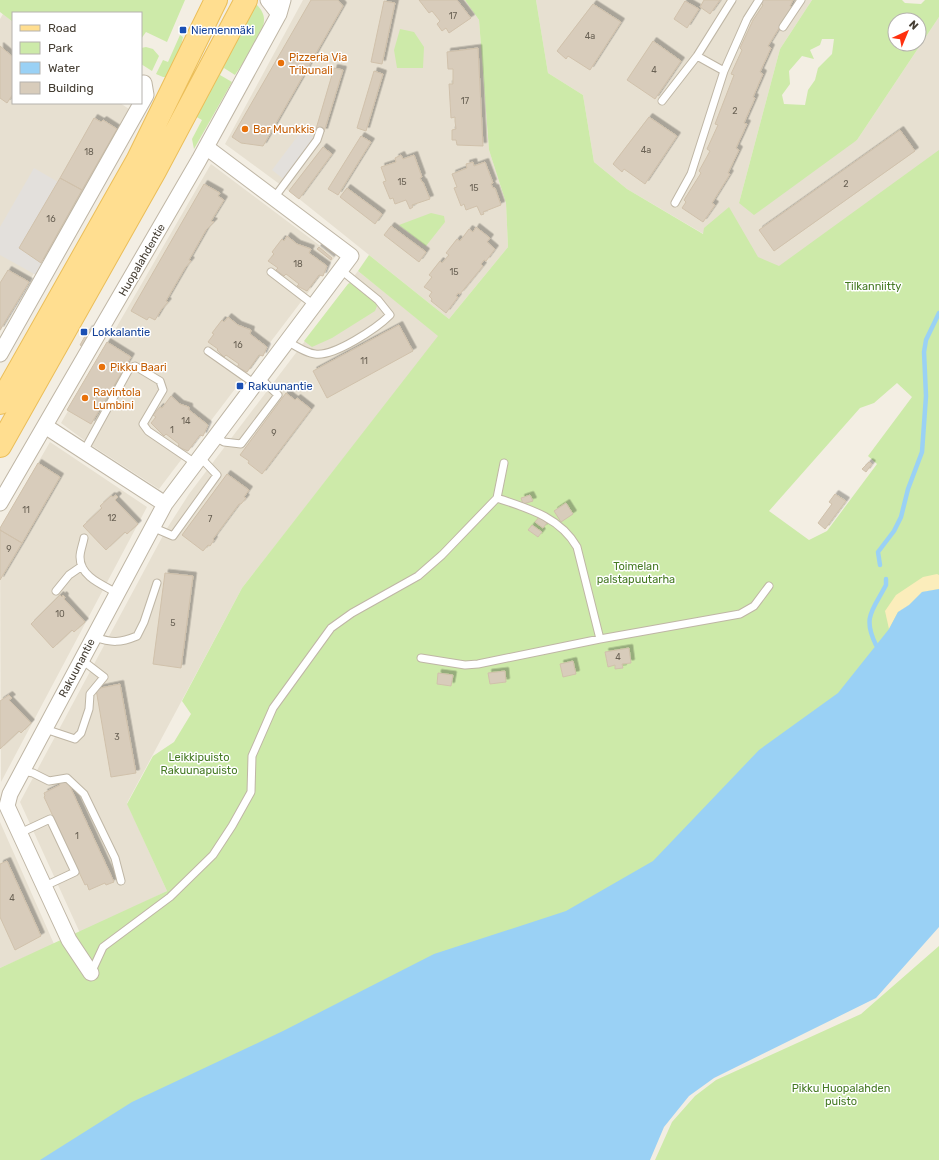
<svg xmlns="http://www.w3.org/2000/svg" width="939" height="1160" font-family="Rubik,sans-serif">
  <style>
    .residential { fill: #e7e0d1 }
    .green { fill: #cdeaa9; fill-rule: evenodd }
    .sand { fill: #fbedbb }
    .parking { fill: #e3e0dc }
    .water { fill: #9ad1f5 }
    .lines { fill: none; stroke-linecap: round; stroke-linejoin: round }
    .stream { stroke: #9ad1f5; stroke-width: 4.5 }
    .building { fill: #d8ccbb; stroke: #d0c1ab; filter: url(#shadow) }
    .service-casing { stroke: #bfb6a5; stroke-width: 9 }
    .minor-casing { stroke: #bfb6a5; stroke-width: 17 }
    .primary-casing { stroke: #ebbe59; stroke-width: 24 }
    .service { stroke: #fff; stroke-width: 7 }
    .minor { stroke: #fff; stroke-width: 15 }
    .primary { stroke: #ffde90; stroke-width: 22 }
    .transit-dot { fill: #1a4fb4; stroke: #fff; stroke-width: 1.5 }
    .food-dot { fill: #e8710a; stroke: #fff; stroke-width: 1.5 }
    .labels { text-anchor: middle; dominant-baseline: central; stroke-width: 3; stroke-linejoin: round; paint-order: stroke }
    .number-label { font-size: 9px; fill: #6a6255 }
    .transit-label { font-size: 11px; fill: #164399; stroke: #fff; text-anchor: start }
    .food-label { font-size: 11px; fill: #c56008; stroke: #fff; text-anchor: start }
    .street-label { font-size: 11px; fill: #453e33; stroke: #fff }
    .park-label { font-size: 11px; fill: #457a23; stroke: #fff }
  </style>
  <defs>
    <filter id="shadow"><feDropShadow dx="3.5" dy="-3.5" stdDeviation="0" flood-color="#0004"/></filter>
  </defs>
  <rect width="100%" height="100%" fill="#f3eee3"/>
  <path class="residential" d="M 303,0 L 465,0 L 479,20 L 489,150 L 506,203 L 508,247 L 449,319 L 293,194 L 225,144 Z
    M 536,0 L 812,0 L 780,49 L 739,203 L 857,140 L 939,17 L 939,152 L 777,277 L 627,189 L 594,162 L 583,95 L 548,73 Z
    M 3,14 L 13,22 L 13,103 L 120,103 L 129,109 L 0,332 L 0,19 Z
    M 211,164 L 335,257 L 159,489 L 88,443 L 61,423 Z
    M 358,271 L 439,336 L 242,588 L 127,803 L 167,891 L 80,933 L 20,802 L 166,530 L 189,494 Z
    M 50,442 L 147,507 L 1,782 L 0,528 Z
    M 0,822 L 54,944 L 0,968 Z"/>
  <path class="green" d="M 0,0 L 185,0 L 167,42 L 146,32 L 141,39 L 141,13 L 13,13 L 13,22 L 0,12 Z
    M 465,0 L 536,0 L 548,73 L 583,95 L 594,162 L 627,189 L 703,234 L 704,228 L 729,207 L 758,257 L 779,266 L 939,150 L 939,589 L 922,592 L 909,605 L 898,612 L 895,698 L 220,1160 L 0,1160 L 0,968 L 167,891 L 127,804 L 153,756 L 174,742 L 191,714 L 182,701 L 242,588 L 438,336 L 358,271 L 369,255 L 449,319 L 508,247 L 506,203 L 489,150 L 479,20 ZM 897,383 L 912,397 L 868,456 L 877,464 L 827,531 L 809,540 L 769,511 L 860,408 L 874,403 Z
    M 812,0 L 902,0 L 905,3 L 921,4 L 925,0 L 939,0 L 939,17 L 857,140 L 754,215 L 739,203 L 780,49 ZM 895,20 L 919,20 L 919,44 L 895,44 ZM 822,39 L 834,39 L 832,54 L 818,68 L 815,80 L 808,90 L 805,105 L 784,104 L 782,95 L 790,84 L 789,71 L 802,56 L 814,59 L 810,50 L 820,45 Z
    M 257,5 C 261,9 264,14 264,19 C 265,33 243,63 235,75 L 224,68 L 220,75 L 232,82 L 194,149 L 192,139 L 202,120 L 193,115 L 252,6 Z
    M 400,29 L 414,32 L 424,47 L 423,68 L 397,68 L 394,50 Z
    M 180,35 L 183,37 L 180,51 L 166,77 L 163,77 L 156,74 L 163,60 L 168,62 Z
    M 146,47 L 153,49 L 159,56 L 152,71 L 141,64 L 141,48 Z
    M 431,213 L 444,216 L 445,222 L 426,246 L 399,225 Z
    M 352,282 L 375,302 L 377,306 L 375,311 L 332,338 L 312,347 L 304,341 L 348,284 Z
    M 939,946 L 939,1160 L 655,1160 L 672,1122 L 695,1096 L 716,1080 L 861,1014 Z"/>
  <path class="sand" d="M 937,574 L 939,575 L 939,589 L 922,592 L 909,605 L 898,612 L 889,629 L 885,611 L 896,595 L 923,577 Z"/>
  <path class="parking" d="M 303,129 L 317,140 L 286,181 L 272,170 Z
    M 34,168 L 58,182 L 19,248 L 49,268 L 36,275 L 0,255 L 0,227 Z"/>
  <path class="water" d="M 939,589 L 939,927 L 876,998 L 714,1078 L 689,1096 L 664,1127 L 650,1160 L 40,1160 L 132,1102 L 283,1031 L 434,954 L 566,911 L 653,861 L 759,750 L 838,693 L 889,629 L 898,612 L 909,605 L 922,592 Z"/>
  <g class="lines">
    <path class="stream" d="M 880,565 L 878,552 L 894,531 L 901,517 L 908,489 L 922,452 L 926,396 L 924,352 L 926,340 L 939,313
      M 876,645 C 862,617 873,610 886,585 L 886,579"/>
  </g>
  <path class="building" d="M 311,0 L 338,0 L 343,6 L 263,146 L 241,143 L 232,137 Z
    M 419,0 L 457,0 L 471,18 L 449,33 L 446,28 L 442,31 L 437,24 L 440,21 L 432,11 L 429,13 Z
    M 704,0 L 720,0 L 710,14 L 700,7 Z
    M 763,0 L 793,0 L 790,6 L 792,7 L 768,46 L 771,48 L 760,72 L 763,74 L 753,97 L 755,98 L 744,123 L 747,124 L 736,148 L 739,150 L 728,173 L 730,174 L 712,203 L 715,205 L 703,222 L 682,208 L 686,202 L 684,200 L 701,173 L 699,171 L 710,151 L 707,149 L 718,125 L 715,124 L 734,75 L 731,74 L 742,50 L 740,48 L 753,20 L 763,5 L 761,3 Z
    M 384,1 L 395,3 L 382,64 L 371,62 Z
    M 685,1 L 699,9 L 687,28 L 674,19 Z
    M 593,4 L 621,22 L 590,70 L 568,56 L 566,59 L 557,51 Z
    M 653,41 L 681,61 L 655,99 L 627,80 Z
    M 0,46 L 13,57 L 13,94 L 7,103 L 0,98 Z
    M 478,48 L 483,146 L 457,145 L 456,140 L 452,140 L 452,130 L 456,129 L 455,121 L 455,117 L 451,118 L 449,84 L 453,84 L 453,69 L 448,69 L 447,52 Z
    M 334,68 L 343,70 L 324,132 L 316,129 Z
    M 374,71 L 383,74 L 366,131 L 357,128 Z
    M 649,117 L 677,136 L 645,184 L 624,169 L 622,172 L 613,164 Z
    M 94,118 L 101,122 L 103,120 L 117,129 L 82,190 L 60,178 Z
    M 900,130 L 915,151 L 774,251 L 759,230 Z
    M 361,136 L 371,142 L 338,195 L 328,189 Z
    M 323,147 L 332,154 L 299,199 L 289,191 Z
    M 401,155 L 403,159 L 414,155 L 422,177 L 420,178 L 422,182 L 423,182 L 430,199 L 412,205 L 413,207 L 410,209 L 406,200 L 395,204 L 393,198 L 390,199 L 383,182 L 386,181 L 381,167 L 396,162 L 395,158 Z
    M 473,162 L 474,166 L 485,162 L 493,183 L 491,184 L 493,188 L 495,188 L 501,205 L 483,212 L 484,214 L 481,215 L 477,206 L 466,210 L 464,204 L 461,206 L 454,188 L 457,187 L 452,174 L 467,168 L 466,164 Z
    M 60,178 L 82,190 L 41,263 L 19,248 Z
    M 204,184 L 220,193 L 218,196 L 224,200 L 211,221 L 214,222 L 206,230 L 189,260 L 191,261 L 185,268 L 166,301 L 168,302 L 161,310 L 155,320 L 149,317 L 147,320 L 131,311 Z
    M 347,188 L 382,214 L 375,224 L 340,197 Z
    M 391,226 L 426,252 L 419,262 L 384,235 Z
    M 476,227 L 490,238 L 487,242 L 495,249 L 486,261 L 484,260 L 481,264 L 483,266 L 460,294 L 458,293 L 456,296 L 458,297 L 446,313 L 431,301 L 432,299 L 429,296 L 432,292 L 424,287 L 432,277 L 429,275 L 440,261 L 442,263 L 449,255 L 446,253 L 457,239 L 460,241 L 469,229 L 473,232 Z
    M 287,236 L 297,244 L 311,249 L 309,253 L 327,266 L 323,276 L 319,275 L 307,291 L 297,286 L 299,284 L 286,274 L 284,276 L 276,270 L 278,268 L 268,261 L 274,254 L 272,252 L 282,239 L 284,241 Z
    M 319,247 L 332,258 L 331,260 L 317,249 Z
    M 8,270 L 29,282 L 0,330 L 0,283 Z
    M 228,317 L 238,325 L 251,330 L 250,334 L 267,347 L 263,356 L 259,355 L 247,372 L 237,367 L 239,364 L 226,355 L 224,357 L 217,350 L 218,349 L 208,342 L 214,334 L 212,333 L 222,320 L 224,322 Z
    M 399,325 L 413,351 L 327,398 L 313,371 Z
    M 89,329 L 92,331 L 83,347 L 80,345 Z
    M 107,342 L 131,357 L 91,424 L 67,410 Z
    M 286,393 L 295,400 L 297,398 L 311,409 L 262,474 L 248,463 L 249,461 L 240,455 Z
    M 171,396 L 180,404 L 189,407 L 189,410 L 208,425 L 203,436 L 200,435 L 188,451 L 178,447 L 179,444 L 166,434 L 164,436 L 151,423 L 156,417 L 153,415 L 160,407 L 162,408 Z
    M 869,462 L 872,464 L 866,472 L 862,469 Z
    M 38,463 L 60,477 L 22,543 L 0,530 L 0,528 Z
    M 227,474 L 249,490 L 244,497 L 246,498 L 241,504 L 239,504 L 213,539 L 214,540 L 210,546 L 208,545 L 203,551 L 182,535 Z
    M 835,494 L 846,501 L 825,529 L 818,523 L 832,504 L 829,502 Z
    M 116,495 L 118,497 L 115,500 L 138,524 L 127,534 L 125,532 L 106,550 L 83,526 L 102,508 L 100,506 L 111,496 L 113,497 Z
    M 530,495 L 533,501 L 523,504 L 521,498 Z
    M 566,503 L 573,514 L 561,522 L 554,511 Z
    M 539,517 L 547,523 L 543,528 L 535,522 Z
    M 532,525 L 542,532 L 538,537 L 528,530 Z
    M 0,530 L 22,543 L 0,580 Z
    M 165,573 L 193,576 L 181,668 L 153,664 Z
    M 60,595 L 62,597 L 63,595 L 65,597 L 64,599 L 85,622 L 74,632 L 72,630 L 53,648 L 31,624 Z
    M 629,648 L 631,663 L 622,664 L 623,668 L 615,669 L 615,665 L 608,667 L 605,652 Z
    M 573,661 L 576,674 L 563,677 L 560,664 Z
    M 505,671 L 506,682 L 490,684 L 488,673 Z
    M 438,673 L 453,675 L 451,686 L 437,684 Z
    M 120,684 L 136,773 L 111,777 L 96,689 Z
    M 9,695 L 12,698 L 9,700 L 31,723 L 21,733 L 19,731 L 0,749 L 0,701 Z
    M 67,780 L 114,882 L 106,885 L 105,883 L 89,890 L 87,884 L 85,885 L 44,797 L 45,796 L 44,793 L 60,785 L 59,783 Z
    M 7,861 L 41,936 L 15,950 L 0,917 L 0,864 Z"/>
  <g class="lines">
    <defs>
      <path id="service" d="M 783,27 L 801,0
        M 697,56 L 724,71
        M 662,101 L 697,56 L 732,0
        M 274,198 L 317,140 L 320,131
        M 675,203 L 691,174 L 724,71 L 747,19 L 759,0
        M 271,272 L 314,305
        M 287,341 C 295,346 306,353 315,354 C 334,357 377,328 390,315 L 378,300 L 341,270
        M 208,351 L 255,384
        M 215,437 L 224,442 L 241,444 L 278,395 L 260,378
        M 84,451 L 129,369 L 135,366 L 160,381 L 163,390 L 143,424 L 148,431 L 195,463
        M 497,498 C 527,508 560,517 577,547 L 600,639
        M 152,527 L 173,536 L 217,475 L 200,457
        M 84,538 C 83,544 80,551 80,557 C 80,577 103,585 117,593
        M 56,591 L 69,575 L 82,566
        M 94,637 C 112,643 120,643 137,636 L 144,622 L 157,583
        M 421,658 L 465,665 L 478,664 L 600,639 L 740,614 L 754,606 L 769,586
        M 45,729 L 75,739 L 81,733 L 89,709 L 90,694 L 104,677 L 82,660
        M 23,771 L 33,773 L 49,781 L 67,778 L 84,794 L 115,858 L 121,881
        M 20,833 L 50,819 L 75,872 L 45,886
        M 91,973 L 103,947 L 170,897 L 213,855 L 232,826 L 251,792 L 252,756 L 273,708 L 331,628 L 352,613 L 418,576 L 442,555 L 497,498 L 504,463"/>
      <path id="minor" d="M 268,0 L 279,14
        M 0,354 L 146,95 L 144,83
        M 45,426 L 165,504
        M 0,503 L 199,160 L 279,14 L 283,0
        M 91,973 L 69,940 L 7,806 L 10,794 L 165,504 L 351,256 L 206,147"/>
      <path id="primary" d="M 0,403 L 137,161 L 216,0
        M 0,446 L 155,171 L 246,0"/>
    </defs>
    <use href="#service" class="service-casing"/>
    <use href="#minor" class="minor-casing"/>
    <use href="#primary" class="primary-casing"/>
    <use href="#service" class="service"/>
    <use href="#minor" class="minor"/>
    <use href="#primary" class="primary"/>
  </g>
  <g class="transit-dot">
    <rect x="179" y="26" width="8" height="8" rx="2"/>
    <rect x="80" y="328" width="8" height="8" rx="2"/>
    <rect x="236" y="382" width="8" height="8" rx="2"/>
  </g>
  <g class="food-dot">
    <circle cx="281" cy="63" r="4"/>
    <circle cx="245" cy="129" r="4"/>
    <circle cx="102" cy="367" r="4"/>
    <circle cx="85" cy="398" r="4"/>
  </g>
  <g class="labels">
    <g class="number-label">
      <text x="453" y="16">17</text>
      <text x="590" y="36">4a</text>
      <text x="654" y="70">4</text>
      <text x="465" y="101">17</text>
      <text x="735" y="111">2</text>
      <text x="646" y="150">4a</text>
      <text x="89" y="152">18</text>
      <text x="402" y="182">15</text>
      <text x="846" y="184">2</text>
      <text x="474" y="188">15</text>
      <text x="51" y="219">16</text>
      <text x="298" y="264">18</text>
      <text x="454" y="272">15</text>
      <text x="238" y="345">16</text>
      <text x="364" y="361">11</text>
      <text x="186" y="421">14</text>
      <text x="172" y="430">1</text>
      <text x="274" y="433">9</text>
      <text x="26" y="510">11</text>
      <text x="112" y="518">12</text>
      <text x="210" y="519">7</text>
      <text x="9" y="549">9</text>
      <text x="60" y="614">10</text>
      <text x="173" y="623">5</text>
      <text x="618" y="657">4</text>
      <text x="117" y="737">3</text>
      <text x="77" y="836">1</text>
      <text x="12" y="898">4</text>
    </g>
    <g class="transit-label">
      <text x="191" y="30">Niemenmäki</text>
      <text x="92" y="332">Lokkalantie</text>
      <text x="248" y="386">Rakuunantie</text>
    </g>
    <g class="food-label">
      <text x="289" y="57">Pizzeria Via<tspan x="289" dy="13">Tribunali</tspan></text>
      <text x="253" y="129">Bar Munkkis</text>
      <text x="110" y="367">Pikku Baari</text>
      <text x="93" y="392">Ravintola<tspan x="93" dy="13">Lumbini</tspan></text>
    </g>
    <g class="street-label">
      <text transform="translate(142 260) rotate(-60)">Huopalahdentie</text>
      <text transform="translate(77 668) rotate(-62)">Rakuunantie</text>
    </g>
    <g class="park-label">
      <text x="873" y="286">Tilkanniitty</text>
      <text x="636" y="566">Toimelan<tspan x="636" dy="13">palstapuutarha</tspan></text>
      <text x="199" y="757">Leikkipuisto<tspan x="199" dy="13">Rakuunapuisto</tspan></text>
      <text x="841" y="1088">Pikku Huopalahden<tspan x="841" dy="13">puisto</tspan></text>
    </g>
  </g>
  <rect x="12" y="12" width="130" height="92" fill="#ffffff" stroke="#b5b2ad"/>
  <rect x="20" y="25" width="20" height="6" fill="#ffde90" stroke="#b5b2ad"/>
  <text x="48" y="32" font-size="12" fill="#453e33">Road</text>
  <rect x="20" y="42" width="20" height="12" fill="#cdeaa9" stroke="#b5b2ad"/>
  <text x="48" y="52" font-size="12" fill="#453e33">Park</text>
  <rect x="20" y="62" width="20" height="12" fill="#9ad1f5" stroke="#b5b2ad"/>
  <text x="48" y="72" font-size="12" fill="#453e33">Water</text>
  <rect x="20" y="82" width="20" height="12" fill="#d8ccbb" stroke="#b5b2ad"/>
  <text x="48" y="92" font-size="12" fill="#453e33">Building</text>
  <g transform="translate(907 32) rotate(44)"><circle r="19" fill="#ffffff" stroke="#b5b2ad"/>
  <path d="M0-3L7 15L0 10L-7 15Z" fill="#ff300e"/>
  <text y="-6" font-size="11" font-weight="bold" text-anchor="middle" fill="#453e33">N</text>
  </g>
</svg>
